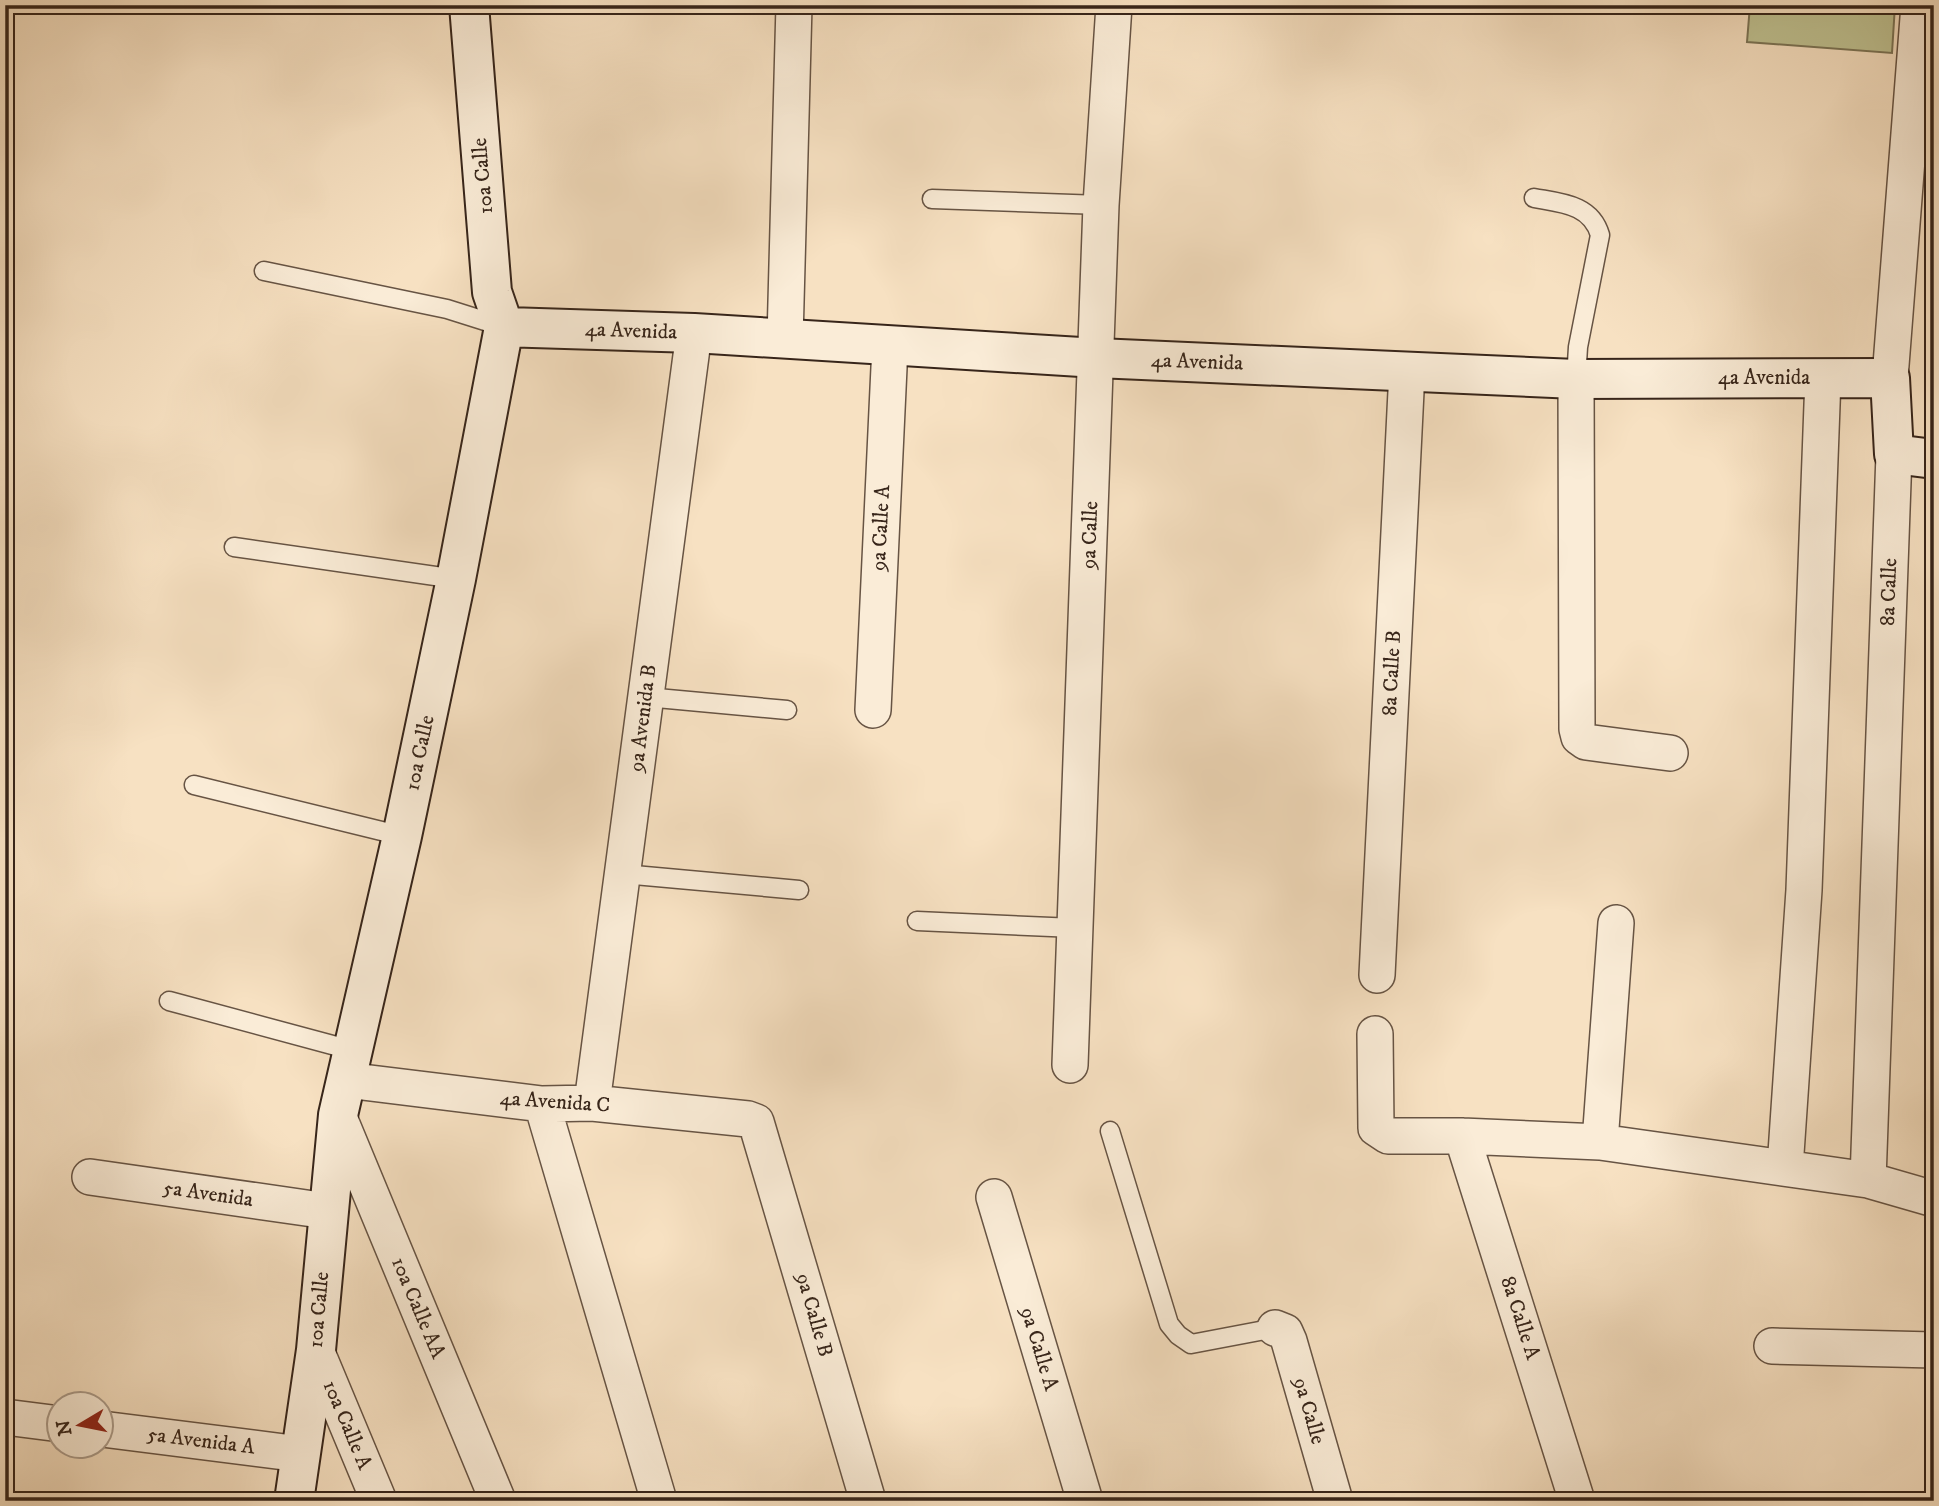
<svg xmlns="http://www.w3.org/2000/svg" width="1939" height="1506" font-family="'IM FELL DW Pica',serif">
  <style>
    .green { fill: #bfc292; stroke: #7b7456; stroke-width: 2 }
    .lines { fill: none; stroke-linecap: round; stroke-linejoin: round }
    .lane-casing { stroke: #675444; stroke-width: 21 }
    .street-casing { stroke: #675444; stroke-width: 38 }
    .secondary-casing { stroke: #37251a; stroke-width: 42 }
    .lane { stroke: #faecd7; stroke-width: 18 }
    .street { stroke: #faecd7; stroke-width: 35 }
    .secondary { stroke: #faecd7; stroke-width: 38 }
    .labels { text-anchor: middle; dominant-baseline: central; stroke-width: 7; stroke-linejoin: round; paint-order: stroke }
    .street-label { font-size: 21px; fill: #37251a; stroke: #faecd7 }
  </style>
  <rect width="100%" height="100%" fill="#f7e1c2"/>
  <filter id="stains"><feTurbulence type="fractalNoise" baseFrequency=".00286" numOctaves="4"/><feColorMatrix values="0 0 0 0 .2 0 0 0 0 .09 0 0 0 0 .02 0 0 0 .5 -.17"/></filter>
  <radialGradient id="worn" r=".72"><stop offset=".6" stop-color="#630" stop-opacity="0"/><stop offset="1" stop-color="#630" stop-opacity=".3"/></radialGradient>
  <path class="green" d="M 1750,5 L 1895,5 L 1892,53 L 1747,42 Z"/>
  <g class="lines">
    <defs>
      <path id="lane" d="M 1534,198 C 1561,203 1591,204 1600,235 L 1578,347 L 1576,379
        M 932,199 L 1101,205
        M 264,271 L 447,309 L 504,327
        M 234,547 L 456,579
        M 646,697 L 787,710
        M 194,785 L 402,836
        M 623,874 L 799,890
        M 917,921 L 1075,928
        M 169,1001 L 351,1050
        M 1110,1131 L 1169,1324 L 1178,1335 L 1191,1344 L 1275,1328"/>
      <path id="street" d="M 785,339 L 794,5
        M 1890,378 L 1919,5
        M 1576,379 L 1577,729 L 1579,737 L 1586,742 L 1670,753
        M 873,710 L 890,346
        M 1377,975 L 1407,371
        M 1375,1034 L 1376,1128 L 1388,1136 L 1462,1136 L 1600,1142 L 1868,1180 L 1934,1199
        M 1070,1065 L 1101,205 L 1114,5
        M 346,1080 L 542,1104 L 592,1103 L 748,1119 L 756,1122 L 868,1501
        M 592,1103 L 694,333
        M 542,1104 L 659,1501
        M 338,1115 L 498,1501
        M 1462,1136 L 1577,1501
        M 1600,1142 L 1616,923
        M 1785,1168 L 1804,890 L 1823,378
        M 90,1177 L 327,1211
        M 1868,1180 L 1894,454
        M 994,1197 L 1085,1501
        M 1275,1328 L 1285,1332 L 1289,1341 L 1335,1501
        M 1772,1346 L 1934,1350
        M 316,1350 L 379,1501
        M 5,1417 L 60,1424
        M 102,1429 L 300,1454"/>
      <path id="secondary" d="M 504,327 L 694,333 L 1097,358 L 1576,379 L 1890,378 L 1894,454 L 1934,459
        M 294,1501 L 316,1350 L 338,1115 L 402,836 L 456,579 L 504,327 L 492,292 L 469,5"/>
    </defs>
    <use href="#lane" class="lane-casing"/>
    <use href="#street" class="street-casing"/>
    <use href="#secondary" class="secondary-casing"/>
    <use href="#lane" class="lane"/>
    <use href="#street" class="street"/>
    <use href="#secondary" class="secondary"/>
  </g>
  <g class="labels">
    <g class="street-label">
      <text transform="translate(483 176) rotate(-95)">10a Calle</text>
      <text transform="translate(631 331) rotate(2)">4a Avenida</text>
      <text transform="translate(1197 362) rotate(2)">4a Avenida</text>
      <text x="1764" y="378">4a Avenida</text>
      <text transform="translate(881 528) rotate(-87)">9a Calle A</text>
      <text transform="translate(1090 535) rotate(-88)">9a Calle</text>
      <text transform="translate(1889 592) rotate(-88)">8a Calle</text>
      <text transform="translate(1392 673) rotate(-87)">8a Calle B</text>
      <text transform="translate(643 718) rotate(-83)">9a Avenida B</text>
      <text transform="translate(420 753) rotate(-78)">10a Calle</text>
      <text transform="translate(555 1102) rotate(4)">4a Avenida C</text>
      <text transform="translate(208 1194) rotate(8)">5a Avenida</text>
      <text transform="translate(418 1308) rotate(67)">10a Calle AA</text>
      <text transform="translate(319 1310) rotate(-85)">10a Calle</text>
      <text transform="translate(814 1315) rotate(74)">9a Calle B</text>
      <text transform="translate(1520 1318) rotate(72)">8a Calle A</text>
      <text transform="translate(1039 1349) rotate(73)">9a Calle A</text>
      <text transform="translate(1309 1411) rotate(74)">9a Calle</text>
      <text transform="translate(347 1425) rotate(67)">10a Calle A</text>
      <text transform="translate(201 1441) rotate(7)">5a Avenida A</text>
    </g>
  </g>
  <rect width="1939" height="1506" fill="none" stroke="#f7e1c2" stroke-width="28"/>
  <rect x="7" y="7" width="1925" height="1492" fill="none" stroke="#37251a" stroke-width="3.5"/>
  <rect x="14" y="14" width="1911" height="1478" fill="none" stroke="#37251a" stroke-width="2"/>
  <g transform="translate(80 1425) rotate(260)"><circle r="33" fill="#faecd7" stroke="#ac9c8b" stroke-width="2"/>
  <path d="M0-5L12 26L0 18L-12 26Z" fill="#8f2418"/>
  <text y="-10" font-size="19" font-weight="bold" text-anchor="middle" fill="#37251a">N</text>
  </g>
  <rect width="100%" height="100%" filter="url(#stains)"/>
  <rect width="100%" height="100%" fill="url(#worn)"/>
</svg>
